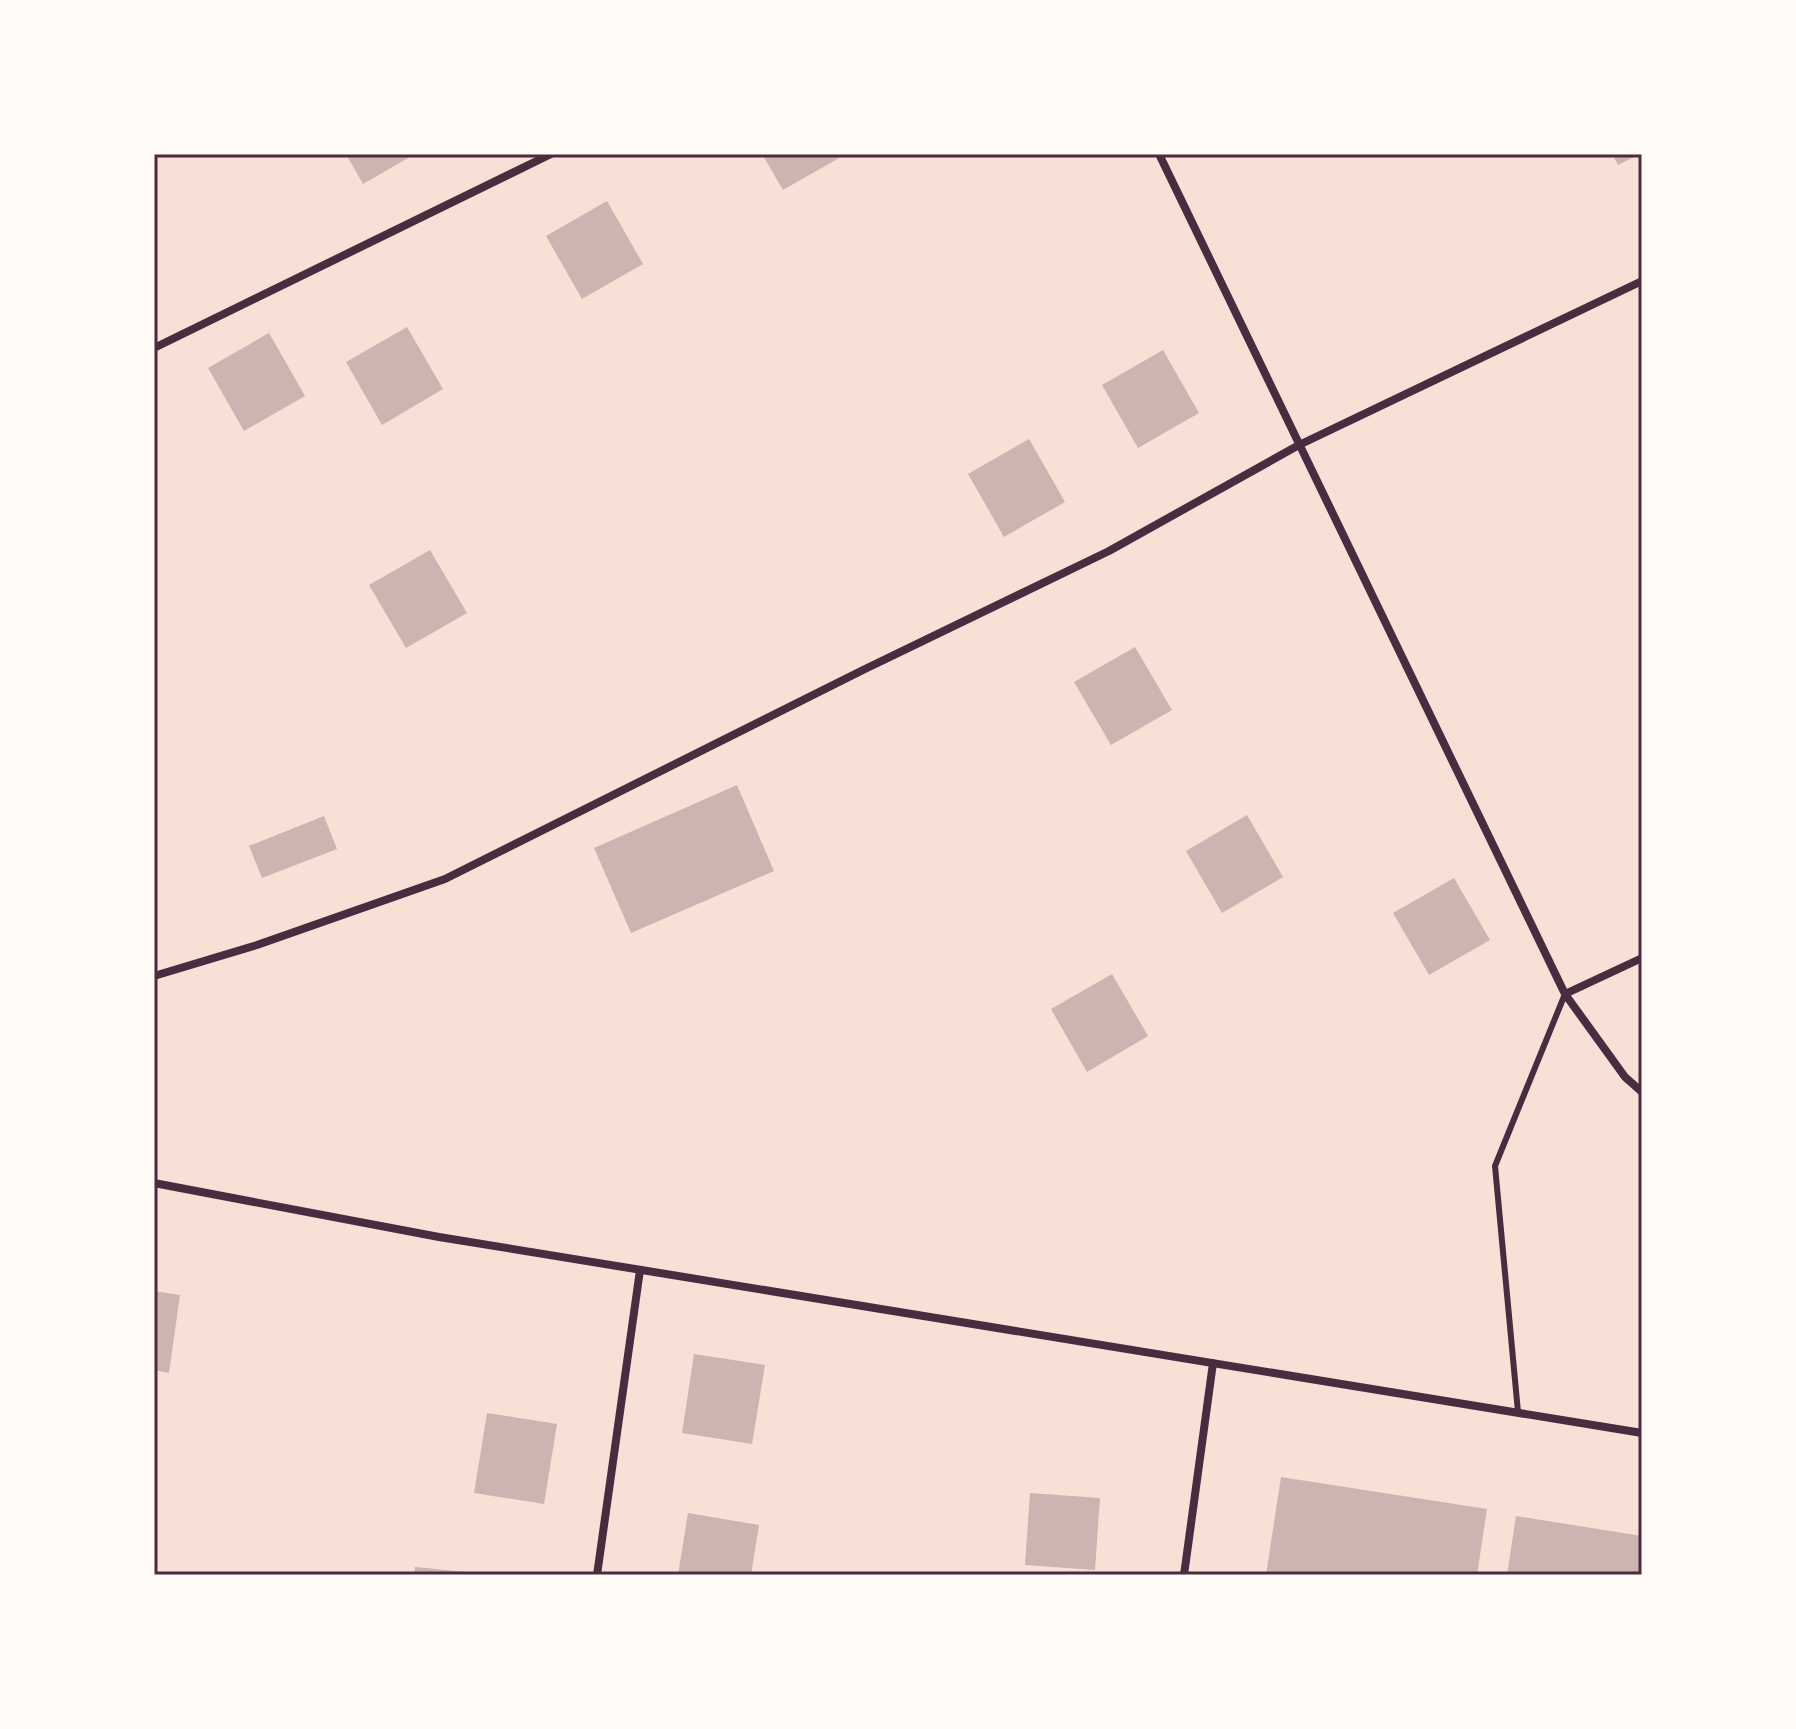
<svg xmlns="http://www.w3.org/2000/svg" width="1796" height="1729" font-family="'DejaVu Sans',sans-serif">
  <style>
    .building { fill: #ccb4b1 }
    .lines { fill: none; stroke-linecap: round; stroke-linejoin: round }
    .service { stroke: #4a2c40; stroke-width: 6 }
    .minor { stroke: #4a2c40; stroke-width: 8 }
    .neatline { fill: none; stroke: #4a2c40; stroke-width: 3 }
  </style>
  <rect width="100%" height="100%" fill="#f7e1d7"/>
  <path class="building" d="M 346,154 L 415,154 L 363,184 Z
    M 762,154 L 846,154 L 783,190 Z
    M 1612,154 L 1640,154 L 1618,165 Z
    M 607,201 L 643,264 L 582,299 L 546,236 Z
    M 407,327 L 443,389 L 382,425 L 346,362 Z
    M 269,333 L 305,396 L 244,431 L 208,368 Z
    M 1163,350 L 1199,413 L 1138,448 L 1102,385 Z
    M 1029,439 L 1065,502 L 1004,537 L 968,474 Z
    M 430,550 L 467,613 L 406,648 L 369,585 Z
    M 1135,647 L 1172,710 L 1111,745 L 1074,682 Z
    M 737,785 L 774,871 L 631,933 L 594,848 Z
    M 1247,815 L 1283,877 L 1222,913 L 1186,851 Z
    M 324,816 L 337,849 L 262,878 L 249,846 Z
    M 1454,878 L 1490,940 L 1429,975 L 1393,913 Z
    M 1112,974 L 1148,1036 L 1087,1072 L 1051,1009 Z
    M 154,1291 L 180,1295 L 169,1373 L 154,1370 Z
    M 694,1354 L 765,1365 L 752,1444 L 682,1433 Z
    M 487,1413 L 557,1424 L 544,1504 L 474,1493 Z
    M 1281,1477 L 1487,1509 L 1477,1575 L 1266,1575 Z
    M 1030,1493 L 1100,1498 L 1095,1570 L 1025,1565 Z
    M 688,1513 L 759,1525 L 751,1575 L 678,1575 Z
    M 1516,1516 L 1642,1536 L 1642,1575 L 1507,1575 Z
    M 415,1567 L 477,1573 L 477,1575 L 414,1575 Z"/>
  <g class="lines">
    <path class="service" d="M 1518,1412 L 1495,1166 L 1565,994"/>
    <path class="minor" d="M 1159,154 L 1565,994 L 1625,1077 L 1642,1092
      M 154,348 L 551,154
      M 154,976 L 257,945 L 445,879 L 863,670 L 1109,551 L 1299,445 L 1642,281
      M 1565,994 L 1642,958
      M 154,1183 L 439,1237 L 1642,1433
      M 597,1575 L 640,1270
      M 1184,1575 L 1213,1363"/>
  </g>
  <rect width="1796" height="1729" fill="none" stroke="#fffaf5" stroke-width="312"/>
  <rect x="156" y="156" width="1484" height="1417" class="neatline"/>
</svg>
